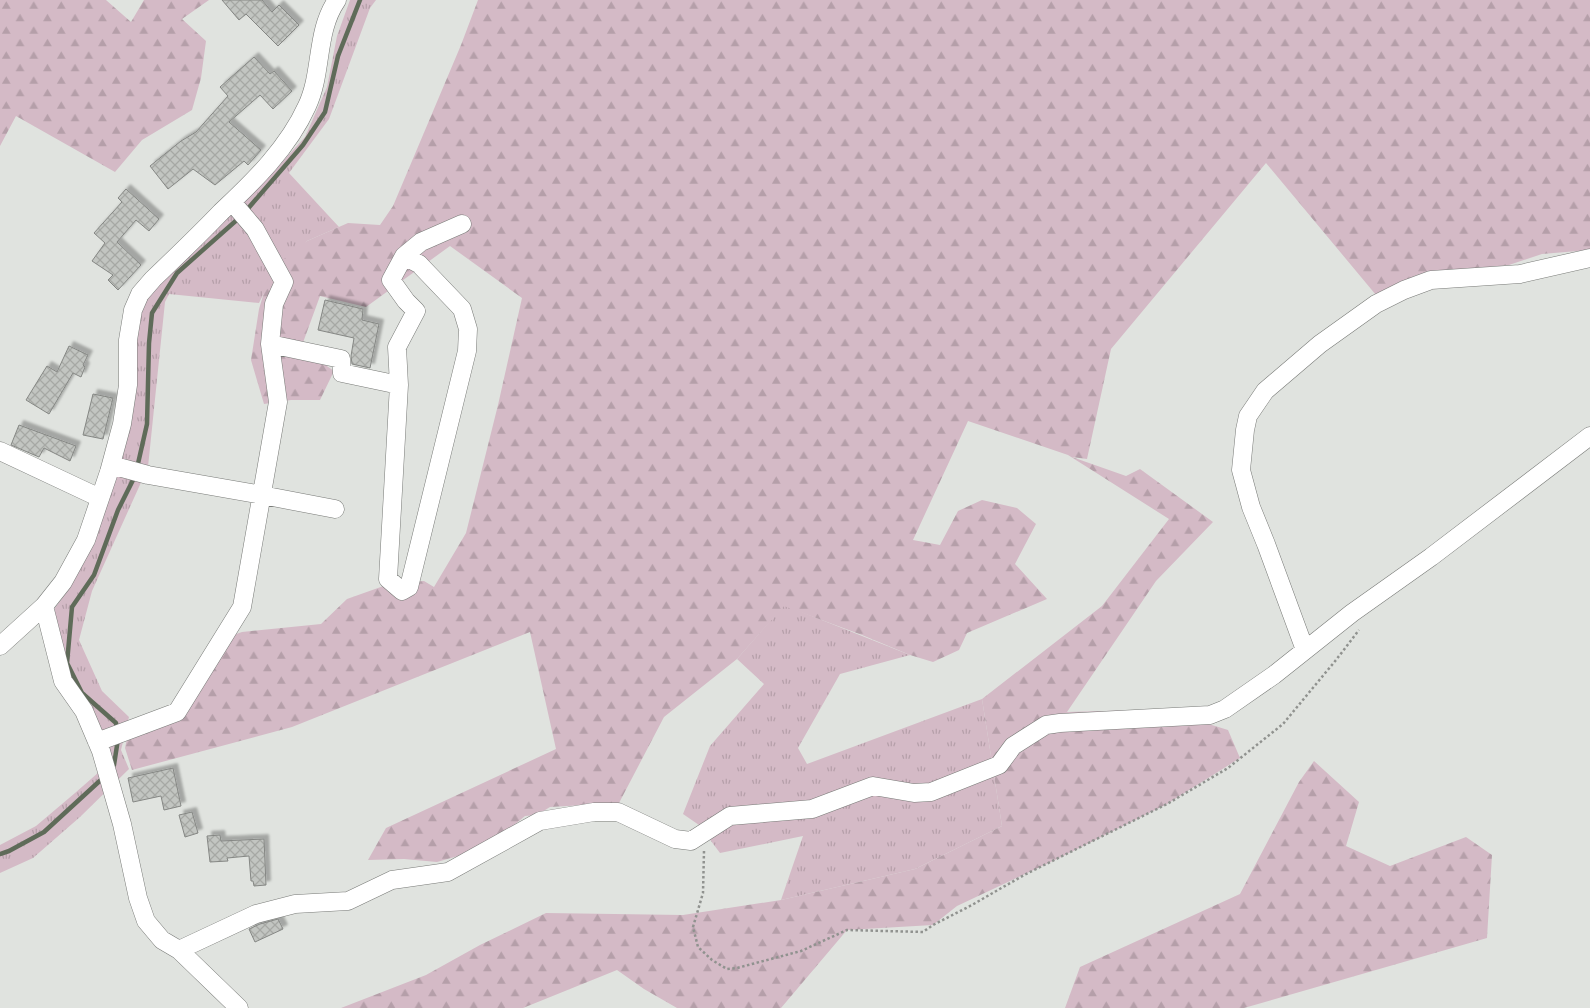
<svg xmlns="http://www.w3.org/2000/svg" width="1590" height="1008" font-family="'Work Sans',sans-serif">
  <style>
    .grass { fill: url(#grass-tufts) }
    .forest { fill: url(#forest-firs) }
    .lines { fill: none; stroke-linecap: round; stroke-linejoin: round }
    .stream { stroke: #5f6b59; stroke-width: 4.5 }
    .building { fill: url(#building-cross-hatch); stroke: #858784; filter: url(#shadow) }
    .minor-casing { stroke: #787a77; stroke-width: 19 }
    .path { stroke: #90928f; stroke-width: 2.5; stroke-dasharray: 2.5 2.5; stroke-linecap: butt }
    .minor { stroke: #fff; stroke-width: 18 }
  </style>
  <defs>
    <pattern id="grass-tufts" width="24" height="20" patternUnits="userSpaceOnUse" patternTransform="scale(1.25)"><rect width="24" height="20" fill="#d4bac6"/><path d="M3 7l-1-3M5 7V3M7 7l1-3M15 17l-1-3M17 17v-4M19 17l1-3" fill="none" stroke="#b59fa9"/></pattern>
    <pattern id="forest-firs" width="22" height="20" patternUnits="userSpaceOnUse" patternTransform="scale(1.25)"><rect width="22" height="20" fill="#d4bac6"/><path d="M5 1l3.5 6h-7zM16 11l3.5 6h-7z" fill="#b59fa9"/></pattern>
    <pattern id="building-cross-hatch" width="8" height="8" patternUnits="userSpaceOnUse" patternTransform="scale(1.25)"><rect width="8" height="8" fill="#c2c5c1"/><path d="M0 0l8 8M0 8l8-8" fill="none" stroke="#a6a8a4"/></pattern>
    <filter id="shadow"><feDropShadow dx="4.5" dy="-4.5" stdDeviation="1" flood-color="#0004"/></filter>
  </defs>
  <rect width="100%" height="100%" fill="#e0e3df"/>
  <path class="grass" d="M 350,0 L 376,0 L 370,8 L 329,119 L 289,173 L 339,227 L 307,241 L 267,287 L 259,303 L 169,294 L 165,302 L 148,467 L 92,591 L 79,640 L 102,691 L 129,717 L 121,750 L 129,769 L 80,817 L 33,858 L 0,873 L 0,845 L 36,826 L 75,793 L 99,772 L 106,754 L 65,677 L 52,612 L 68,590 L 91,543 L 144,296 L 226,217 L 261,185 L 305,137 L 327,87 L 337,36 Z
    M 784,605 L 910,655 L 840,674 L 798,748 L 807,764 L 982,699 L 1002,826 L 915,869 L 781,900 L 803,836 L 720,853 L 699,825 L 683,814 L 710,746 L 764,684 L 737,659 Z"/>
  <path class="forest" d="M 0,0 L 106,0 L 131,22 L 144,0 L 209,0 L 182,19 L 206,41 L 201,78 L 192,110 L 142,140 L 115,172 L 16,116 L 0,146 Z
    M 478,0 L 1590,0 L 1590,250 L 1542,254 L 1509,265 L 1417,275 L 1376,295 L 1266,163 L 1111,349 L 1087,459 L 1072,457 L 1126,476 L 1140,469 L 1213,522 L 1156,581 L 1067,712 L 1140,710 L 1170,712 L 1228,730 L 1240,758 L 1167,804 L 1055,860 L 957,906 L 933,925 L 847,930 L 781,1008 L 677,1008 L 644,989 L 617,970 L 523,1008 L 341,1008 L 426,975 L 480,945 L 546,913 L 683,915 L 781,900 L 915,869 L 1002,826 L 982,699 L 1102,606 L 1169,519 L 1068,455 L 968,421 L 913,540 L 940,545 L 958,511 L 982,500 L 1017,508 L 1036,524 L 1015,564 L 1047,599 L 967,633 L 959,650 L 933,662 L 910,655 L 862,635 L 784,606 L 737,659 L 664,717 L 619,803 L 550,807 L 537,815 L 525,816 L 486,848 L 437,862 L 404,859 L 368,860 L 386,828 L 556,749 L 530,632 L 292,727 L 132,770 L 125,748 L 130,725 L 173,709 L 210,643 L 242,632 L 321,624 L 347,599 L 392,583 L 424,581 L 434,587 L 466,533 L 498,405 L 522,298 L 450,246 L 366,307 L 320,296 L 301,348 L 334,371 L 320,400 L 291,400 L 264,404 L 251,360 L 259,309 L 271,269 L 307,241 L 348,223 L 380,225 L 393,206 L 461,45 Z
    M 1314,761 L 1359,802 L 1346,846 L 1390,866 L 1466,837 L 1492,855 L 1487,938 L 1244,1008 L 1065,1008 L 1080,967 L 1240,894 L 1299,782 Z"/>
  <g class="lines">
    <path class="stream" d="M 245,212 L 303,145 L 325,112 L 338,56 L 360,0
      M 137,468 L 147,424 L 149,343 L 152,313 L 177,273 L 239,218
      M 117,731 L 116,723 L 82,693 L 67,663 L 72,607 L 94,575 L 118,510 L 135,476
      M 110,769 L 114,765 L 118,739
      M 0,854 L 9,851 L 44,832 L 104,777"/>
  </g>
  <path class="building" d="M 222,0 L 262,0 L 272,12 L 279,5 L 299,25 L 278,46 L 246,14 L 239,20 Z
    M 254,57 L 270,74 L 274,71 L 292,91 L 273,109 L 260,95 L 229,122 L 261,150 L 248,165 L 244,161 L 215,185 L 193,169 L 168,189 L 150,166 L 181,141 L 196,132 L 228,96 L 220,87 Z
    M 126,189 L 159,219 L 149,231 L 136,220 L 117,242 L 141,265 L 118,290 L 108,280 L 113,275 L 92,261 L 105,243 L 94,233 L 122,202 L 118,198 Z
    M 325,300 L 363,309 L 362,320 L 379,324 L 370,368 L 352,364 L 351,356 L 354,338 L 318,330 Z
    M 69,346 L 88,355 L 83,365 L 85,367 L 81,377 L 73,373 L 49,414 L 26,400 L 47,366 L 57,372 Z
    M 93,394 L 113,398 L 103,439 L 83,435 Z
    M 19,425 L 76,446 L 70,461 L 44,448 L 39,457 L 11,445 Z
    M 173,768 L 181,806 L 164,810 L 161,796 L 133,802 L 128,778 Z
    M 192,812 L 198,833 L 185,837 L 179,815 Z
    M 220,835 L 221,841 L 264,839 L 266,885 L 254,886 L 253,881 L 251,881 L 249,856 L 227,858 L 228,861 L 210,862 L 207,836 Z
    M 278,919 L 283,929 L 255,942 L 249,929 L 260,924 Z"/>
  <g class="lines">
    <defs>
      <path id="minor" d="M 270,344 L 341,359 L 342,373 L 399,385 L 397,347 L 416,311 L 406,301 L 391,280 L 404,256 L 421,242 L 462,224
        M 399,385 L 388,579 L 402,591 L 409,587 L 467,351 L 468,329 L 462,309 L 419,264 L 404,256
        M 0,451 L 100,498
        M 111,465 L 148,475 L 262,495 L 335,509
        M 44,606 L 63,681 L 84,711 L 101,751 L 122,824 L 138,898 L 146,921 L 162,940 L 179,950 L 239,1008
        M 0,646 L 44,606 L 63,582 L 86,540 L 109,472 L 122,424 L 128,385 L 128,340 L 133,310 L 140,294 L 153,279 C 176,257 199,235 221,212 C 254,181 288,148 307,106 C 323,72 315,32 337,0
        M 1305,650 L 1266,544 L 1251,507 L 1241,470 L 1245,430 L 1248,416 L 1265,391 L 1320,344 L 1376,304 L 1404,290 L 1431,280 L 1520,274 L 1590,258
        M 97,742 L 177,712 L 242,607 L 278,402 L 270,344 L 274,304 L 284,282 L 255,229 L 232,202
        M 179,950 L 256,914 L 295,904 L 348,901 L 392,880 L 448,872 L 540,821 L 594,812 L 618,812 L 675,839 L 691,841 L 730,816 L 812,809 L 873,786 L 914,793 L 931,792 L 999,765 L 1013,746 L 1046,725 L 1060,723 L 1210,715 L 1225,709 L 1274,675 L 1352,613 L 1431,557 L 1590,436"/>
    </defs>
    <use href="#minor" class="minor-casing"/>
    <path class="path" d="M 704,851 L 703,893 L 693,927 L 698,947 L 712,960 L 727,969 L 737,968 L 801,951 L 847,930 L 923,932 L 933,925 L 972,905 L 1024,875 L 1167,804 L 1228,768 L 1283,724 L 1336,660 L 1359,630"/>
    <use href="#minor" class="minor"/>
  </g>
</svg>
